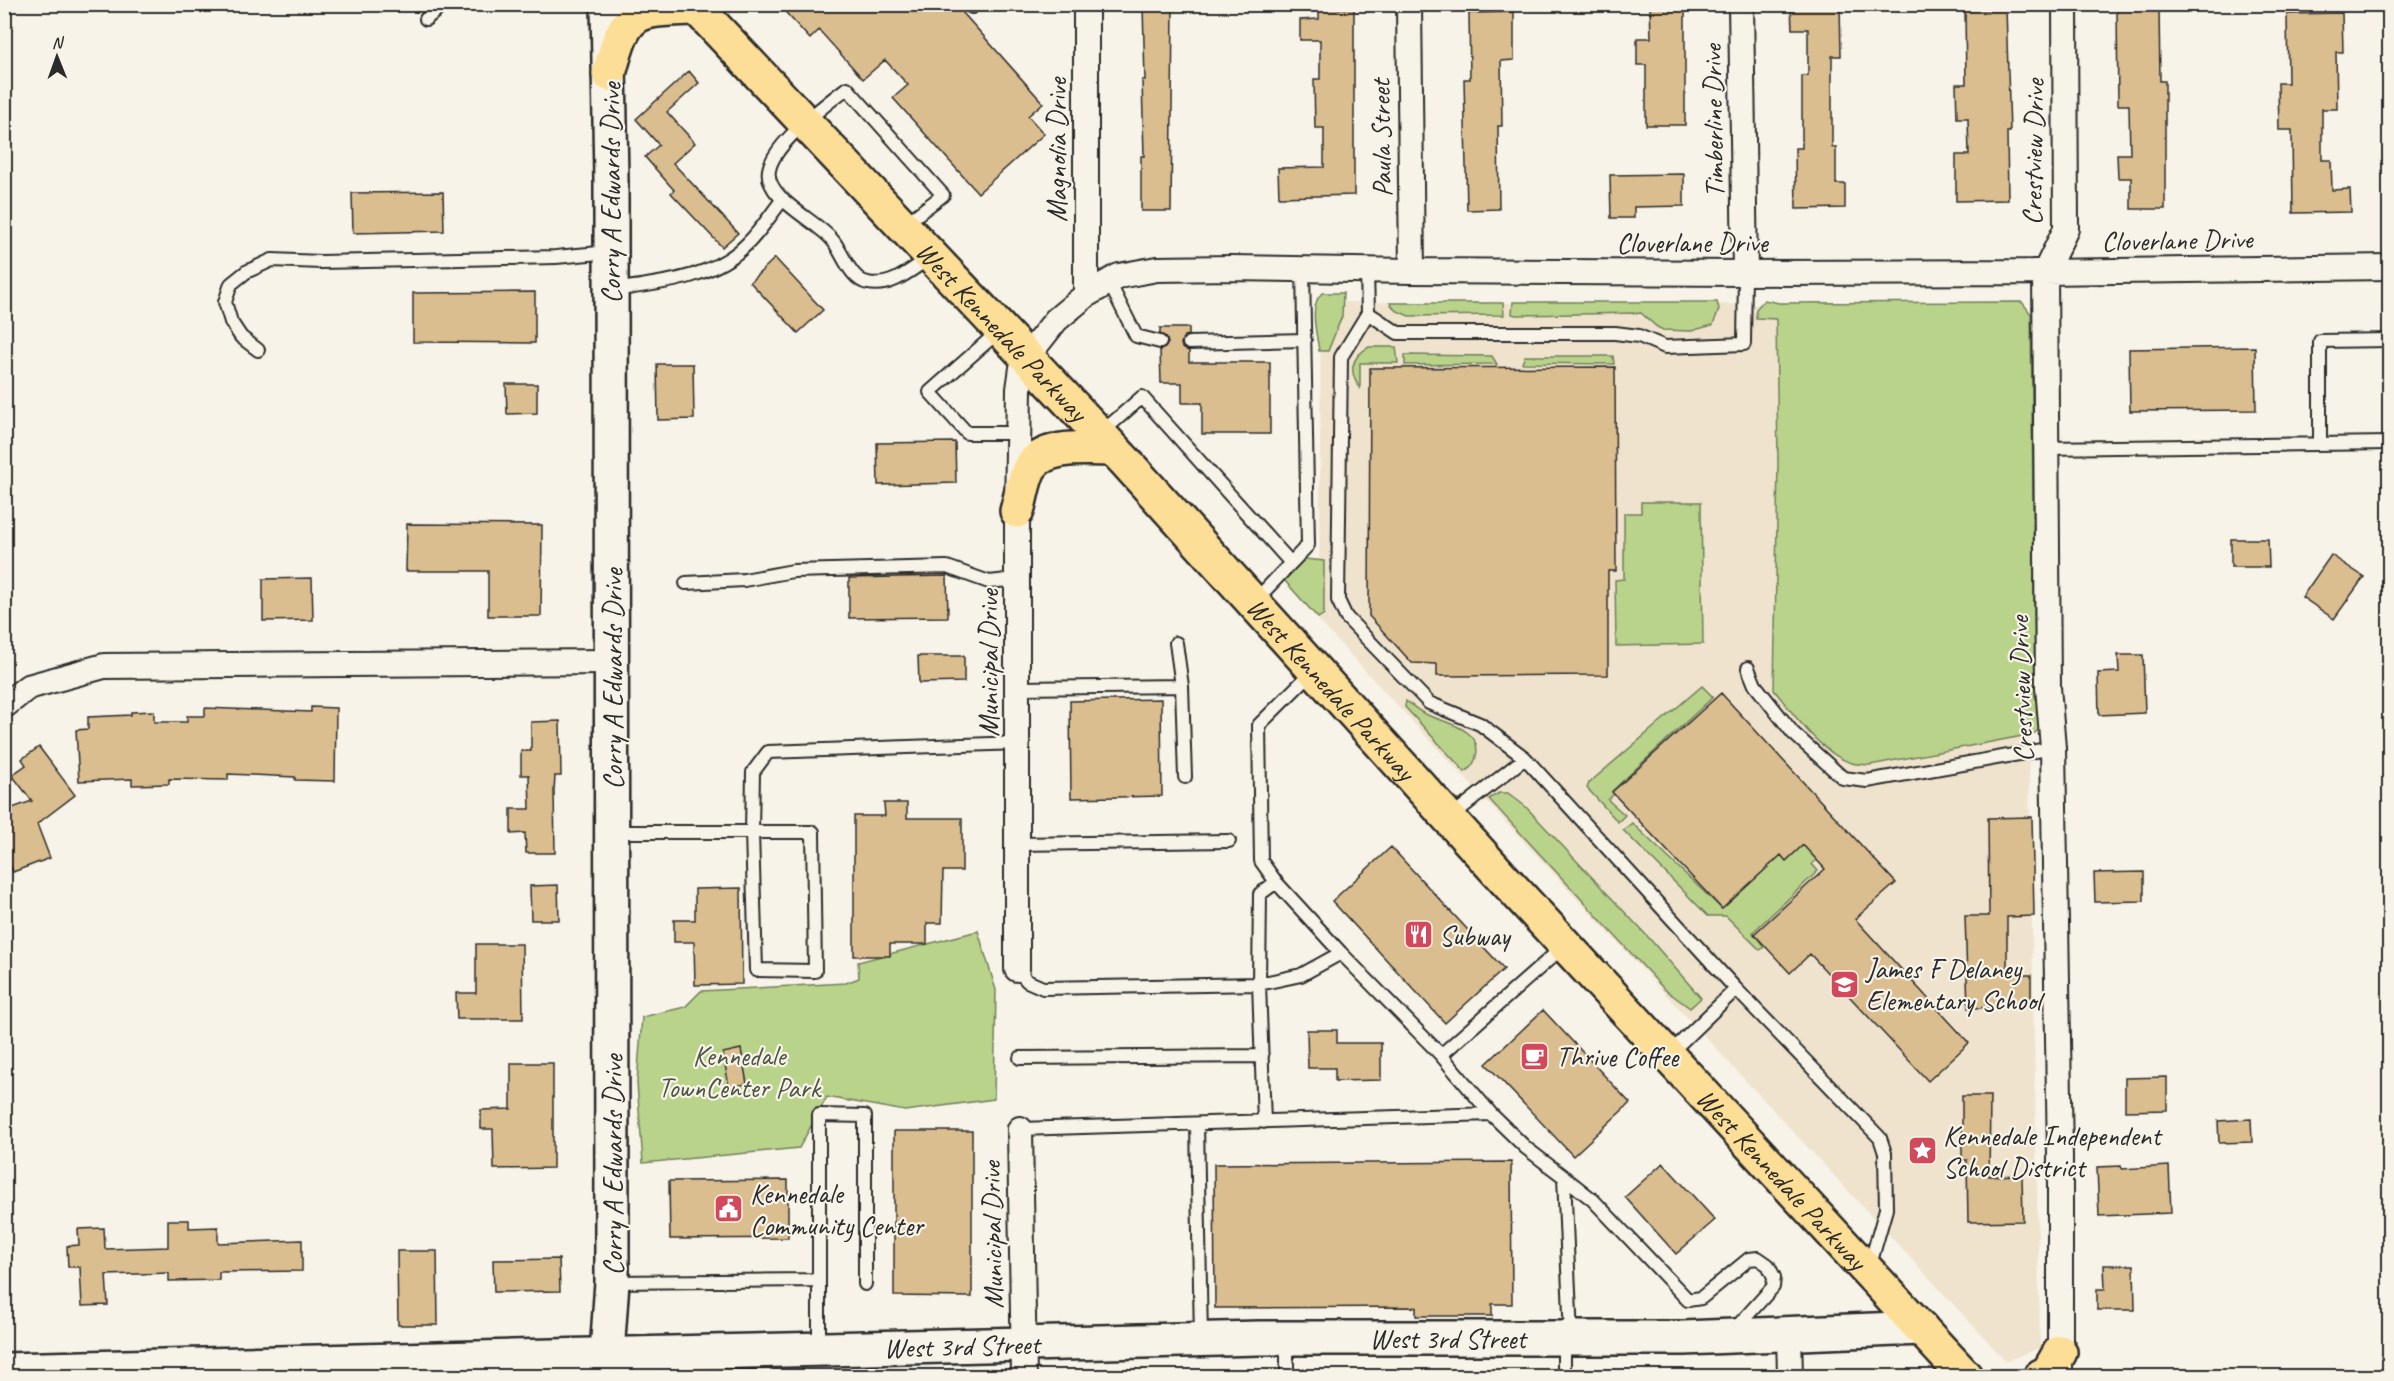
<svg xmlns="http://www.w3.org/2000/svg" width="2394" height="1381" font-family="Caveat,sans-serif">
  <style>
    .built { fill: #efe3cd }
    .green { fill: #b9d38b; stroke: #727f5b; stroke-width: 1.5 }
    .building { fill: #dbbe8f; stroke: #2b2b2b; stroke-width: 1.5 }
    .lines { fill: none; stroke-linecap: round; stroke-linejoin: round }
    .lane-casing { stroke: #2b2b2b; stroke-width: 16 }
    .street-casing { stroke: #2b2b2b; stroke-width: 28 }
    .secondary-casing { stroke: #2b2b2b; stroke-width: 38 }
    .primary-casing { stroke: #2b2b2b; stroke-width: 38 }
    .lane { stroke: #f7f3e8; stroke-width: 12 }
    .street { stroke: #f7f3e8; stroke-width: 24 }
    .secondary { stroke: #f7f3e8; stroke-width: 33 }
    .primary { stroke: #fdde96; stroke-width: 33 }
    .labels { text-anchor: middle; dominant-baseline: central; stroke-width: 4.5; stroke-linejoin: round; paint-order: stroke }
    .street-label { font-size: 28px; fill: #2b2b2b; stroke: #f7f3e8 }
    .poi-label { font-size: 28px; fill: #2b2b2b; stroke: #f7f3e8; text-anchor: start }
    .park-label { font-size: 28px; fill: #4e5543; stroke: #f7f3e8 }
  </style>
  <rect width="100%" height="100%" fill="#f7f3e8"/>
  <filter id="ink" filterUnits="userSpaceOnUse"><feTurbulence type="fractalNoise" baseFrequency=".0167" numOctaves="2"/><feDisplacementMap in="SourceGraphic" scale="12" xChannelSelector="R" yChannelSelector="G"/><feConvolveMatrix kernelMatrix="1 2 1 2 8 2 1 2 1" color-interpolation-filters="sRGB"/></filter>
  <g filter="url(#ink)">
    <path class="built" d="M 1321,302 L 2020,306 L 2040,1348 L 2006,1361 L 1319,621 Z"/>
    <path class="green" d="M 1322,293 L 1343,293 L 1342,316 L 1328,351 L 1319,351 C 1317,334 1308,306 1322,293 Z
      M 1764,300 L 1779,303 L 2022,302 L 2031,314 L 2035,687 L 2040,729 L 2033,734 L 1870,765 C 1864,764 1857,765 1852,763 C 1822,755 1793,713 1774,690 L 1778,462 L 1776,319 L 1756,318 L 1756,309 Z
      M 1513,302 L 1717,302 L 1719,309 L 1713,325 L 1691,331 L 1663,330 L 1657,327 L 1641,313 L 1516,315 L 1512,314 Z
      M 1390,303 L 1503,303 L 1504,315 L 1409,316 L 1395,310 Z
      M 1369,347 L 1396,347 L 1398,363 L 1360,363 L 1360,388 C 1348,372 1351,357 1369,347 Z
      M 1405,355 L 1492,356 L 1497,364 L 1405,365 Z
      M 1525,356 L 1613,356 L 1614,364 L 1522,363 Z
      M 1641,502 L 1701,502 L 1703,644 L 1616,646 L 1615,580 L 1624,579 L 1624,513 L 1641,513 Z
      M 1305,559 L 1324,561 L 1324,614 L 1318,618 L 1284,580 Z
      M 1702,686 L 1713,697 L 1612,791 L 1614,794 L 1608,800 L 1625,815 L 1618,822 L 1587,788 L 1589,783 Z
      M 1406,701 C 1412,705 1418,711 1425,714 C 1438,720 1456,723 1468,733 C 1482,743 1478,764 1465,772 L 1405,707 Z
      M 1499,793 L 1508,793 L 1526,807 L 1649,938 L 1701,998 L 1690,1008 L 1664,989 L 1489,799 Z
      M 1632,823 L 1722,909 L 1781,855 L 1786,861 L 1803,845 L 1817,860 L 1812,864 L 1818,871 L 1753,932 L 1764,947 L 1760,950 L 1726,916 L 1708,916 L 1623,830 Z
      M 978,931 L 996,990 L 994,1099 L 905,1111 L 827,1097 L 799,1148 L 643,1163 L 637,1083 L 642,1017 L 685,1007 L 701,991 L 846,983 L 859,978 L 858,962 Z"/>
    <path class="building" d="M 778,4 L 955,4 L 1043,103 L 1028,116 L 1044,134 L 978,193 L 893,98 L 908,85 L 885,60 L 863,79 L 819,30 L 810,39 Z
      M 1650,4 L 1685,4 L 1685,125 L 1646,125 L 1646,65 L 1637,65 L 1637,38 L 1651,38 Z
      M 1840,5 L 1841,56 L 1832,56 L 1832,147 L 1836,147 L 1836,184 L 1845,184 L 1845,208 L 1796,209 L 1795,148 L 1802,148 L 1802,76 L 1808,76 L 1808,29 L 1792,29 L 1791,6 Z
      M 1143,6 L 1173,6 L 1171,211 L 1141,211 L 1141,156 L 1144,156 L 1142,80 L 1145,80 Z
      M 1354,8 L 1354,195 L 1279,197 L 1278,168 L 1324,167 L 1324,128 L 1315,128 L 1314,79 L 1320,79 L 1320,40 L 1300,40 L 1300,20 L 1319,19 L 1319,9 Z
      M 2159,8 L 2160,81 L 2165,81 L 2165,209 L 2131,209 L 2131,178 L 2118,178 L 2117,154 L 2130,154 L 2129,105 L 2118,105 L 2117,9 Z
      M 2006,9 L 2010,132 L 2007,132 L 2008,200 L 1956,201 L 1956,155 L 1969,155 L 1968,118 L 1957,118 L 1956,84 L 1966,84 L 1965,10 Z
      M 1514,12 L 1514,60 L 1501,61 L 1502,126 L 1498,126 L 1499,209 L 1467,210 L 1464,79 L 1470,79 L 1469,13 Z
      M 2342,13 L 2343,52 L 2336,52 L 2337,109 L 2322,109 L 2322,160 L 2331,160 L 2332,190 L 2350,189 L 2351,212 L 2293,213 L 2292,130 L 2279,130 L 2278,83 L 2288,83 L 2287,14 Z
      M 689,71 L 699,83 L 667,112 L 695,143 L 673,163 L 738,233 L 722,247 L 671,193 L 674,190 L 645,157 L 659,145 L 636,119 Z
      M 1684,174 L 1684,206 L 1634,207 L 1634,218 L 1611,218 L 1610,175 Z
      M 443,192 L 444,231 L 353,233 L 352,193 Z
      M 775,258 L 823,310 L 798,333 L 750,282 Z
      M 535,292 L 535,343 L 413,342 L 413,293 Z
      M 1160,328 L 1189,328 L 1189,335 L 1184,336 L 1181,343 L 1182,348 L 1189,351 L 1189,362 L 1270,362 L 1270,434 L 1202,434 L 1202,403 L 1182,403 L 1182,383 L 1161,383 L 1160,350 L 1165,348 L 1168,343 L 1166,337 L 1160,334 Z
      M 2255,347 L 2256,410 L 2130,411 L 2129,349 Z
      M 657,364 L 693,364 L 694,419 L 658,420 Z
      M 1615,367 L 1616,571 L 1608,571 L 1608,675 L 1437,676 L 1437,664 L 1412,663 L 1369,616 L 1370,368 Z
      M 506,384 L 537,384 L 537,413 L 507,414 Z
      M 955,442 L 956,483 L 878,485 L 877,443 Z
      M 407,524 L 542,525 L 541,616 L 488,616 L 488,571 L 406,571 Z
      M 2231,539 L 2268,539 L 2269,567 L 2231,567 Z
      M 2331,555 L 2364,577 L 2334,619 L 2302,597 Z
      M 947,576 L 948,617 L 849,618 L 849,578 Z
      M 312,578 L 313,620 L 263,621 L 263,579 Z
      M 2118,655 L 2143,655 L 2145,713 L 2099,715 L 2098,673 L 2119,672 Z
      M 918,656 L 964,656 L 964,682 L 919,683 Z
      M 1721,693 L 1896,883 L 1855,919 L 1969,1043 L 1928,1081 L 1810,954 L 1790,973 L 1754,934 L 1825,869 L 1803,845 L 1786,861 L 1781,855 L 1722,909 L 1612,792 Z
      M 1161,699 L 1162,796 L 1071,798 L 1070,701 Z
      M 311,707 L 336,708 L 335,781 L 295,780 L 295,777 L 228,774 L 228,780 L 169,779 L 169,784 L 132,785 L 132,779 L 79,781 L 76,730 L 88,729 L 88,717 L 131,715 L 131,712 L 154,711 L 154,722 L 187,722 L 187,716 L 205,716 L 205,708 L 311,712 Z
      M 560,721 L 561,776 L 555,776 L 554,791 L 555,853 L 526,853 L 525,833 L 511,834 L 511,809 L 530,809 L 529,775 L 521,775 L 521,751 L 531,751 L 531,722 Z
      M 39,747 L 75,795 L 37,824 L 50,858 L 13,872 L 4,850 L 4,811 L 32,801 L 12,775 L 26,765 L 22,759 Z
      M 884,803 L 907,803 L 907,818 L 962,818 L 962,871 L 943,871 L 942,923 L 927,923 L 927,944 L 890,944 L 890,956 L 854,956 L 854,816 L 885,816 Z
      M 2032,817 L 2034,916 L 2007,917 L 2007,975 L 2031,975 L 2031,1007 L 1968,1008 L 1965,916 L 1989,916 L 1988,818 Z
      M 1391,847 L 1504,969 L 1445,1023 L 1332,901 Z
      M 2144,872 L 2144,901 L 2095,902 L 2094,873 Z
      M 558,885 L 559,920 L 531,920 L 530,886 Z
      M 741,888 L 742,984 L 695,985 L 694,942 L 674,942 L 674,920 L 695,920 L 695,889 Z
      M 476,944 L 522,944 L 523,1019 L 457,1019 L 456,993 L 476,993 Z
      M 1543,1010 L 1630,1103 L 1573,1156 L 1486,1064 Z
      M 1307,1030 L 1337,1030 L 1337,1043 L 1381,1043 L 1381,1080 L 1335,1081 L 1335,1068 L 1308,1068 Z
      M 741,1049 L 747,1084 L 729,1087 L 723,1053 Z
      M 511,1063 L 553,1063 L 553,1168 L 494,1169 L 493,1129 L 481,1129 L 481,1110 L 511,1109 Z
      M 2167,1077 L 2167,1110 L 2125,1111 L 2125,1078 Z
      M 1962,1096 L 1990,1096 L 1989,1176 L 2022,1175 L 2023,1221 L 1968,1222 L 1967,1160 L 1962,1160 Z
      M 2251,1119 L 2252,1142 L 2219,1143 L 2218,1121 Z
      M 894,1131 L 972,1131 L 972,1297 L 894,1296 Z
      M 1511,1162 L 1512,1304 L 1492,1304 L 1492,1316 L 1416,1316 L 1416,1307 L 1215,1308 L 1214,1164 Z
      M 1663,1163 L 1715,1220 L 1676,1254 L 1625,1197 Z
      M 2121,1166 L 2122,1169 L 2169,1166 L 2171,1213 L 2099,1216 L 2097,1167 Z
      M 788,1180 L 788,1238 L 670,1239 L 669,1181 Z
      M 168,1220 L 189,1220 L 189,1228 L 218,1227 L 218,1243 L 302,1240 L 302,1271 L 219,1272 L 219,1280 L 169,1281 L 169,1273 L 106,1275 L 108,1305 L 82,1306 L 80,1267 L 68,1267 L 67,1246 L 79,1245 L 78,1229 L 104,1228 L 105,1249 L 168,1247 Z
      M 397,1251 L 437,1251 L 438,1325 L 398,1325 Z
      M 559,1259 L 560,1291 L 494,1292 L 493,1260 Z
      M 2104,1265 L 2134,1265 L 2135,1310 L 2097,1310 L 2097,1289 L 2105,1289 Z"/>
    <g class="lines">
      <defs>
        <path id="lane" d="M 972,7 L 975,4
          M 426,19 L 444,4
          M 905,224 L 943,195 L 847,88 C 826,104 774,143 769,170 C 764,199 819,221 834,242 C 843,254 851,280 868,283 C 891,288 911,270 929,258
          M 1367,270 L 1368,313 L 1341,357 L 1338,600 L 1346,617 L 1429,703 L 1480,724 L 1525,758
          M 1109,282 L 1136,336 L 1160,342
          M 613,290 C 659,283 714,279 748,243 C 761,230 771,214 783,199
          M 1368,313 L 1398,333 L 1615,333 L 1639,336 L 1665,347 L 1744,344 L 1745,273
          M 999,331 L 930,392 L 967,433 L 1019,433
          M 1189,343 L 1305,340
          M 258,350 L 241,337 L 231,322 L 225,302 L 231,284 L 246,272 L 272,260 L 321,262 L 556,257 L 610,252
          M 1101,433 L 1142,397 L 1291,563
          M 2320,443 L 2320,341 L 2390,340
          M 2046,448 L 2390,443
          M 686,583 L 744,580 L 793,571 L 947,567 L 989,582 L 1018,579
          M 1254,602 L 1308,545 L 1303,269
          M 1748,668 L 1755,685 L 1793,733 L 1843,778 L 1867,781 L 2053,748
          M 1313,671 L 1259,725 L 1261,861 L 1276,882 L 1260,894 L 1259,984 L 1301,975 L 1341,953
          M 1182,686 L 1185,777
          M 1019,688 L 1182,686 L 1176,643
          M 1449,818 L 1525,758 L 1736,989
          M 614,832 L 752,832 L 753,772 L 768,752 L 1019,743
          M 752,832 L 813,832 L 815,971 L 756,970 Z
          M 1018,844 L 1229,841
          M 1276,882 L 1341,953 L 1441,1055 L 1564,946
          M 1017,969 L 1027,981 L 1043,988 L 1259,984 L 1264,1122
          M 1668,1055 L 1736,989 L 1880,1138 L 1885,1153 L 1886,1209 L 1869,1268
          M 1020,1058 L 1262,1056
          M 1491,1114 L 1526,1148 L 1564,1177 L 1571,1337
          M 1197,1124 L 1201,1339
          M 1020,1129 L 1491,1114 L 1441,1055
          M 1564,1177 L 1593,1200 L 1688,1300 L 1701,1298 L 1749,1259 L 1758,1258 L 1768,1265 L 1774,1277 L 1773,1287 L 1734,1330
          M 613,1282 L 819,1280
          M 819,1347 L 819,1115 L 865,1116 L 865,1284
          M 1287,1376 L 1287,1339
          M 1564,1376 L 1564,1339"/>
        <path id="street" d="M 1409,4 L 1412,271
          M 1741,4 L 1745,273
          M 1086,295 L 1086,4
          M 4,706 L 28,687 L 104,666 L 611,662
          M 1017,969 L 1017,511 L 1019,389 L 1022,368 L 1026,358 L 1056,320 L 1086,295 L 1119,276 L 1157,269 L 1232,268 L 1412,271 L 1745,273 L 2045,272 L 2390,267
          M 1020,1129 L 1024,1376
          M 1789,1333 L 1790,1376
          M 2060,1368 L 2060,1156 L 2053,748 L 2048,687 L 2045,272 L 2066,229 L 2065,4"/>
        <g id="secondary">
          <path d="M 607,1353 L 612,1282 L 611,181 L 608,4"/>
          <path id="s1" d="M 4,1370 L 1259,1338 L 1684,1338 L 1921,1328"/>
        </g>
        <g id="primary">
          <path id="s2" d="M 693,4 L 1125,461 L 1504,879 L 1965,1376"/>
          <path d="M 609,74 C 626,9 632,10 697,8"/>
          <path d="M 1017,511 C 1021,498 1023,481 1029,469 C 1043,443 1089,449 1113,449"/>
          <path d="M 2041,1376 L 2048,1373 L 2060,1352"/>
        </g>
      </defs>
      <use href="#lane" class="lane-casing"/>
      <use href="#street" class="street-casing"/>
      <use href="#secondary" class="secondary-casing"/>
      <use href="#primary" class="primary-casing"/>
      <use href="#lane" class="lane"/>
      <use href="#street" class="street"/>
      <use href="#secondary" class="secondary"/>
      <use href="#primary" class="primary"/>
    </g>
  </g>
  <defs>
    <symbol id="restaurant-square" viewBox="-11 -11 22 22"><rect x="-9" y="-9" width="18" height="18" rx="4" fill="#d1495b" stroke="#f7f3e8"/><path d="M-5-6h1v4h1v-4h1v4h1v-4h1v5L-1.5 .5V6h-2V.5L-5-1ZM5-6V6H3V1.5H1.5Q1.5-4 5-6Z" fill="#fff"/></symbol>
    <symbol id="school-square" viewBox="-11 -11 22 22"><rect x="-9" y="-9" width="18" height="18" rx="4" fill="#d1495b" stroke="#f7f3e8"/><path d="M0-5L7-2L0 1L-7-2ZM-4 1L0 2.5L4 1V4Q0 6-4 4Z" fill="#fff"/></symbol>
    <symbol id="cafe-square" viewBox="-11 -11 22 22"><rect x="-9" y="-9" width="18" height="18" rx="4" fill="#d1495b" stroke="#f7f3e8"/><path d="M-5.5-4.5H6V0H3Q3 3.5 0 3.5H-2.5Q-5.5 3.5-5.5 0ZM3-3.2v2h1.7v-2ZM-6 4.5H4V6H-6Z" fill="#fff"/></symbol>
    <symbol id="sight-square" viewBox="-11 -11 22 22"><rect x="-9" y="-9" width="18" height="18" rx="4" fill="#d1495b" stroke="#f7f3e8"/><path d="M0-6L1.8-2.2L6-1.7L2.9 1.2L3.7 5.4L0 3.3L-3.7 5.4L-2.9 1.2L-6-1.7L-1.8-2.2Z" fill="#fff"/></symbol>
    <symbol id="civic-square" viewBox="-11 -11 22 22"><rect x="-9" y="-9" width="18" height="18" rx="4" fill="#d1495b" stroke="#f7f3e8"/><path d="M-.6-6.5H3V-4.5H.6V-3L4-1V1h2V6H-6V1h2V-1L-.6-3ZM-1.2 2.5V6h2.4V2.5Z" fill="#fff"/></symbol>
  </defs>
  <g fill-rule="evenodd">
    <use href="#restaurant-square" x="1402" y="918" width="33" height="33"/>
    <use href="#school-square" x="1828" y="968" width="33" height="33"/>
    <use href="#cafe-square" x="1518" y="1040" width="33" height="33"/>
    <use href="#sight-square" x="1906" y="1134" width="33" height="33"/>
    <use href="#civic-square" x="712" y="1192" width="33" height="33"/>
  </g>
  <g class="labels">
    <g class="street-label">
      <text transform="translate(1713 121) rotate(-91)">Timberline Drive</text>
      <text transform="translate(1381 138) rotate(-91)">Paula Street</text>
      <text transform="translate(1056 150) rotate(-90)">Magnolia Drive</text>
      <text transform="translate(2033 152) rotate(-89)">Crestview Drive</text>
      <text transform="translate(610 193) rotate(-90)">Corry A Edwards Drive</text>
      <text transform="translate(2177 240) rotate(-1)">Cloverlane Drive</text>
      <text x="1692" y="242">Cloverlane Drive</text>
      <text stroke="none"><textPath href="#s2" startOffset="450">West Kennedale Parkway</textPath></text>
      <text transform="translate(988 663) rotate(-90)">Municipal Drive</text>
      <text transform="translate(612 679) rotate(-90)">Corry A Edwards Drive</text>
      <text stroke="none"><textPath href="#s2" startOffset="936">West Kennedale Parkway</textPath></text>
      <text transform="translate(2021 689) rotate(-92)">Crestview Drive</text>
      <text transform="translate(612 1165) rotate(-90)">Corry A Edwards Drive</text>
      <text stroke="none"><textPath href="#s2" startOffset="1602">West Kennedale Parkway</textPath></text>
      <text transform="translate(992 1235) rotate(-91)">Municipal Drive</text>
      <text stroke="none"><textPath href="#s1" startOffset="1444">West 3rd Street</textPath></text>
      <text stroke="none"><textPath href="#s1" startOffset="958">West 3rd Street</textPath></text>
    </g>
    <g class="poi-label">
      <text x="1439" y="935">Subway</text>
      <text x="1866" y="968">James F Delaney<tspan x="1866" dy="32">Elementary School</tspan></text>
      <text x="1556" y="1056">Thrive Coffee</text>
      <text x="1943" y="1135">Kennedale Independent<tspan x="1943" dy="32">School District</tspan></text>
      <text x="750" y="1193">Kennedale<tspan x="750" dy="32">Community Center</tspan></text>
    </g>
    <g class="park-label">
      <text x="739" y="1055">Kennedale<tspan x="739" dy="32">TownCenter Park</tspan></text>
    </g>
  </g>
  <rect width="2394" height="1381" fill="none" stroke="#f7f3e8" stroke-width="24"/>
  <rect x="12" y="12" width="2370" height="1357" fill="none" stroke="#2b2b2b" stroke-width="2" filter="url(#ink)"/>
  <g transform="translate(57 57) rotate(359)" stroke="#f7f3e8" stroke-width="4.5" paint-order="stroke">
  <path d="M0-4.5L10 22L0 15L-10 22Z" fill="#2b2b2b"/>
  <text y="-9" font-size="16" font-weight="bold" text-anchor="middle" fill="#2b2b2b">N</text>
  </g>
</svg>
